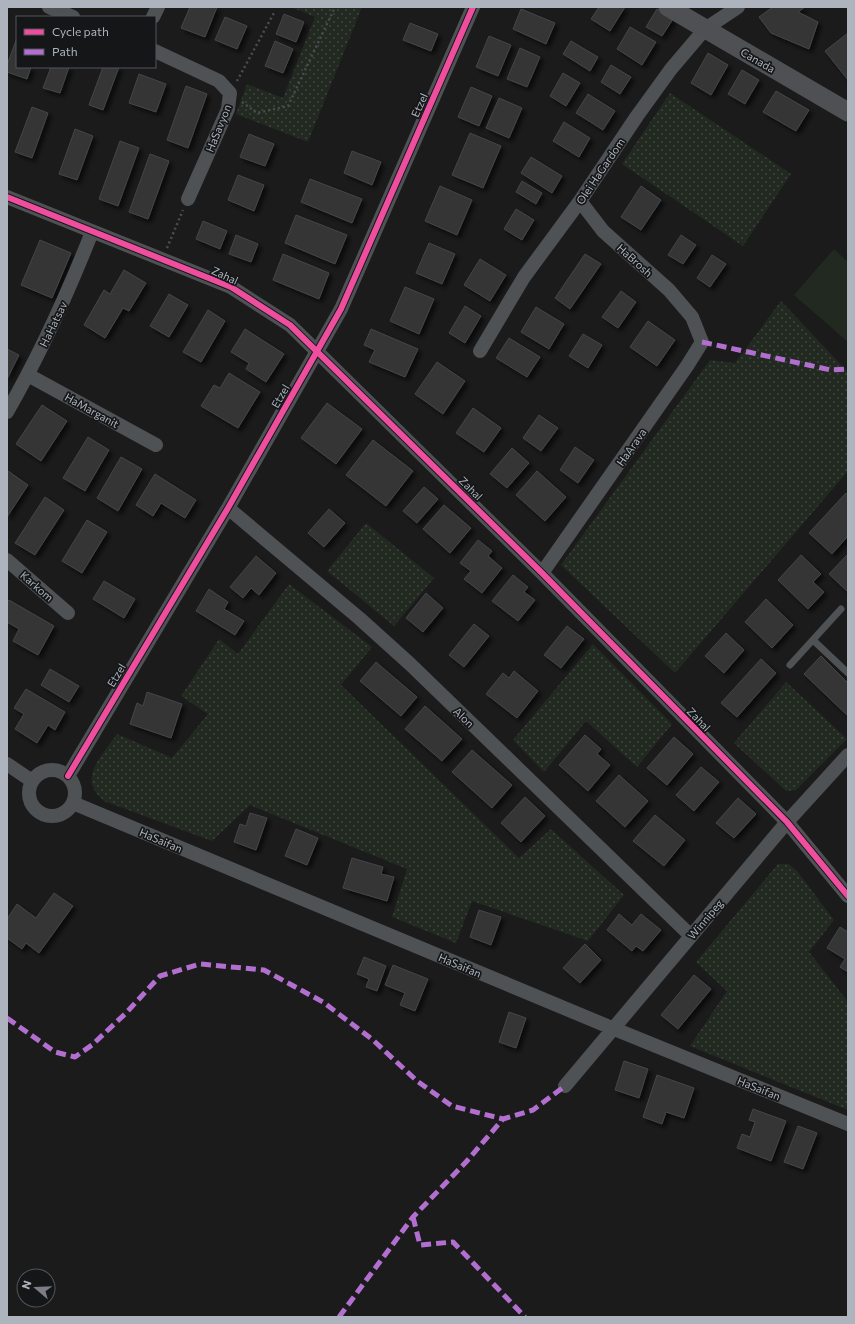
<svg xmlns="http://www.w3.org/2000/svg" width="855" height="1324" font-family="Commissioner,sans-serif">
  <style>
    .green { fill: url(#green-dots) }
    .pitch { fill: #212921 }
    .building { fill: #343536; stroke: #444648; filter: url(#shadow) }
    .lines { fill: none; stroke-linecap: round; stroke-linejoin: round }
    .path { stroke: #4b4d4f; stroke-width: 2.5; stroke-dasharray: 2 3; stroke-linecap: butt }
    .lane { stroke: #4f5255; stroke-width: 7 }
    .street { stroke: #4f5255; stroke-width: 14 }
    .secondary { stroke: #4e5053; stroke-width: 19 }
    .quiet { stroke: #b36fd0; stroke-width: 5; stroke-dasharray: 10 5; stroke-linecap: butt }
    .cycleway-casing { stroke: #151618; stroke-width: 8 }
    .cycleway { stroke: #ef4d9e; stroke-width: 6 }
    .labels { text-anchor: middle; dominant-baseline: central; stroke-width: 3.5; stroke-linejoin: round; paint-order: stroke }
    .street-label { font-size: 11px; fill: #adb4bd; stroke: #151618 }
  </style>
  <defs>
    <pattern id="green-dots" width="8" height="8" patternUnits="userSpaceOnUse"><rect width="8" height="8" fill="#212921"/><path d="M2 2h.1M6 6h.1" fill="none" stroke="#3f463f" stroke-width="1.8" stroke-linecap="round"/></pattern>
    <filter id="shadow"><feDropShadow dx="3.5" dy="3.5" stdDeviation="2" flood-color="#0009"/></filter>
  </defs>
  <rect width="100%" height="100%" fill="#1b1b1c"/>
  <path class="green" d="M 291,7 L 362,7 L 308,142 L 236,114 L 247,84 L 283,98 L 315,17 Z
    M 670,93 L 791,174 L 743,246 L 622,164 Z
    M 781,301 L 848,372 L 848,471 L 675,673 L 561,565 L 710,360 L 735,363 Z
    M 366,523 L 434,578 L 394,626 L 327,571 Z
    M 289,584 L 372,647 L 341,685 L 519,858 L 551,829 L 624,895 L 588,941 L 472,901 L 456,943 L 392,917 L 407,869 L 250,805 L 212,841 L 104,801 C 101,798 96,794 94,789 C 84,771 108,748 117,734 L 172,758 L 208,714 L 181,696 L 219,639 L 238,654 Z
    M 593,644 L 672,724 L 637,767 L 586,721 L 544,772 L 513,740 Z
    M 786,682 L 847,739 L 796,790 L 786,791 L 734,743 Z
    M 778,864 L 789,864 L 797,871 L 834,920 L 809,952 L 848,1002 L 848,1110 L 690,1046 L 727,991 L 696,962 Z"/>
  <path class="pitch" d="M 834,249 L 848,262 L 848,342 L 794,295 Z"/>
  <path class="building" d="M 190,7 L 217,7 L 205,37 L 181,28 Z
    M 599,7 L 625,7 L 610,31 L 591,19 Z
    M 773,7 L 805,7 L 798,12 L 818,22 L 809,49 L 771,33 L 759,17 Z
    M 521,9 L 555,23 L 546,44 L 513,29 Z
    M 657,9 L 673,19 L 662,36 L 646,27 Z
    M 284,14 L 304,22 L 296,42 L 276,34 Z
    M 225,17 L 247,26 L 237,49 L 215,40 Z
    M 410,23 L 438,34 L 431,51 L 403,40 Z
    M 630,27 L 656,42 L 642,65 L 617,49 Z
    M 848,33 L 848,80 L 825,51 Z
    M 489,36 L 511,45 L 498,76 L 476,67 Z
    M 17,38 L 17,67 L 31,67 L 27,79 L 7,72 L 7,65 Z
    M 275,41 L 293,49 L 283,73 L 265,66 Z
    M 571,41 L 598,57 L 590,71 L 563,54 Z
    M 520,48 L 540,57 L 527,87 L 507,79 Z
    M 708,53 L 728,65 L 711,95 L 691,83 Z
    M 611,65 L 631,77 L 620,94 L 601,82 Z
    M 51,67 L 69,67 L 60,93 L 43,88 Z
    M 103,67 L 119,67 L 103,110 L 89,105 Z
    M 742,70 L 759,80 L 745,104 L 728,94 Z
    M 563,73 L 580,83 L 566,106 L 550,96 Z
    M 139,74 L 166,84 L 156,112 L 129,103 Z
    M 186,86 L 207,94 L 188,148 L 167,140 Z
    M 471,87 L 492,96 L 479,126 L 458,117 Z
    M 776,91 L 809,110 L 796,131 L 763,112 Z
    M 588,94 L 615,111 L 603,130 L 576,113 Z
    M 499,98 L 522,108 L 509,138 L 486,128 Z
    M 32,107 L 48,113 L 32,158 L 15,152 Z
    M 564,122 L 590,138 L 579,157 L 553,141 Z
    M 75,129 L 93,136 L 77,180 L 59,174 Z
    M 470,133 L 501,146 L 483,188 L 452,175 Z
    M 249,134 L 274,144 L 265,166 L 240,157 Z
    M 120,141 L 139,148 L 118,206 L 99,199 Z
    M 352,151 L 381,162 L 372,185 L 344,173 Z
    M 150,154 L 169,161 L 148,219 L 129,212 Z
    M 531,157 L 562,176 L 552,193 L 521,173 Z
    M 238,175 L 264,185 L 254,211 L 228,200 Z
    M 310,179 L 362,199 L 352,223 L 301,202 Z
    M 522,181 L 542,193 L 536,204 L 516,192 Z
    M 440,186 L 472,200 L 457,235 L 425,221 Z
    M 641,186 L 661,200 L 641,230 L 621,217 Z
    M 516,209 L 534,220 L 522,240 L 504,229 Z
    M 296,215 L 347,235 L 335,264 L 285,243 Z
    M 203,221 L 227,231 L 220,249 L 196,239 Z
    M 236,235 L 258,244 L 251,262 L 229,254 Z
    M 681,235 L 696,245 L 683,264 L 668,255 Z
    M 40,240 L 71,253 L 52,298 L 21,285 Z
    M 429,243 L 455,254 L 442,284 L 416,273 Z
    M 283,254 L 329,273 L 319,299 L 273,280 Z
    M 585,254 L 601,264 L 570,309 L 555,298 Z
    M 712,255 L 726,264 L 710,287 L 697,278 Z
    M 480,259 L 506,275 L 490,301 L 464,285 Z
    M 124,270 L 146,283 L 129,311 L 123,308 L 105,338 L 84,325 L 104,290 L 110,294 Z
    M 405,287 L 434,299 L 419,334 L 390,321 Z
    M 621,291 L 636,302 L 618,328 L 602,317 Z
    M 169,294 L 188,305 L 169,337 L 150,326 Z
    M 465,306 L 481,316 L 465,343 L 449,333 Z
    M 536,307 L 564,324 L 549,349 L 521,332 Z
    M 208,310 L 225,321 L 201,362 L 183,352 Z
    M 648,321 L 675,340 L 657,366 L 630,347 Z
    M 245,329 L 284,354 L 266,382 L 246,369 L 249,363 L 231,352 Z
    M 371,329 L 418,349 L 405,377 L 369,362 L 375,350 L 364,345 Z
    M 583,334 L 602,345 L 588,368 L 569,356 Z
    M 509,338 L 540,357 L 527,377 L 496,358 Z
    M 7,349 L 19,355 L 7,379 Z
    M 437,362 L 465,381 L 443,414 L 415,394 Z
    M 229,373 L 260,392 L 238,428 L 201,406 L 214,385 L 220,388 Z
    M 327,403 L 362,429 L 336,464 L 301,438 Z
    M 42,405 L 67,421 L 41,461 L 16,444 Z
    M 473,408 L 501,428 L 484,452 L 456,433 Z
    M 539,415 L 558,428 L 541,451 L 523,438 Z
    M 88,437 L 109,450 L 85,491 L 63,478 Z
    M 373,440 L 413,471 L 386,506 L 346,475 Z
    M 575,447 L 594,460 L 578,483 L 560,470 Z
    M 512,448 L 529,463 L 507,488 L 490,474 Z
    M 121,457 L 142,469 L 118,511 L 97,498 Z
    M 8,471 L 28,485 L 7,517 L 7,472 Z
    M 537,471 L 566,497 L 545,521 L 516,495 Z
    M 155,474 L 196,500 L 185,518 L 161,503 L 153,516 L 136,505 Z
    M 424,487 L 438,499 L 417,523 L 403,511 Z
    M 846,493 L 848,495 L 848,536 L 832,554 L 809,533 Z
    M 45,497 L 64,510 L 35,555 L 15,543 Z
    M 444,505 L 471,528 L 450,553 L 423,529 Z
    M 329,509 L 345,523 L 324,547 L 308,533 Z
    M 87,520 L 107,532 L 82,573 L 62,561 Z
    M 478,540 L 492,551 L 488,556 L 502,568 L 482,593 L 464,579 L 471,571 L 460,563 Z
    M 848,554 L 848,592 L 829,574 Z
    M 801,555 L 821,574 L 813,582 L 824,592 L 808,609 L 778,580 Z
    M 256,556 L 276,573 L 259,595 L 251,588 L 243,598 L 230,587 Z
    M 513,575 L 528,587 L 524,592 L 535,600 L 518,621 L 492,601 Z
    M 104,581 L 135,599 L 124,618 L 93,599 Z
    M 209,589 L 228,602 L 224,609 L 244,621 L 235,635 L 196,611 Z
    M 426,593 L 443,608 L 423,632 L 406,618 Z
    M 766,599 L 793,625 L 772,648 L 745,622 Z
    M 9,600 L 54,626 L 38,655 L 13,641 L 19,629 L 7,622 L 7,603 Z
    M 474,624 L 489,636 L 464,667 L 449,655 Z
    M 567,626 L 584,639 L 561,668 L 544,655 Z
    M 726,633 L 744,650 L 724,673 L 705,656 Z
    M 821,656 L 848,683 L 848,716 L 804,674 Z
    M 761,659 L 776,673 L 737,717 L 721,703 Z
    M 376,662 L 417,697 L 401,716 L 360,681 Z
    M 50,669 L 79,686 L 69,702 L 41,685 Z
    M 514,671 L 538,691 L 517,718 L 486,694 L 503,673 L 509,678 Z
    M 26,689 L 65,712 L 55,730 L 48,725 L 37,743 L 15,729 L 24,714 L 14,708 Z
    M 147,692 L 182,704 L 171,738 L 130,724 L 137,703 L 143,706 Z
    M 425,706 L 462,739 L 442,761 L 405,729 Z
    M 585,735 L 601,749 L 597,754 L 610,765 L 588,791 L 559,765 Z
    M 674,737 L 693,754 L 667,785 L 647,768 Z
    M 472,750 L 512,785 L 492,808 L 452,772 Z
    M 701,767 L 719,782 L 694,811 L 676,795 Z
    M 619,775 L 648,801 L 625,827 L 596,801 Z
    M 525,797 L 545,816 L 521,842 L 501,823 Z
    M 738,798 L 756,814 L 734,838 L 716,823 Z
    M 250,813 L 267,818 L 256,850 L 234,842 L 240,824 L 246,826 Z
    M 655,815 L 685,840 L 664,866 L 633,841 Z
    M 296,829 L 318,838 L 307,865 L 285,856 Z
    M 352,858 L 383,867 L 381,874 L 394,877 L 387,901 L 343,888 Z
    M 54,893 L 73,906 L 39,953 L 26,943 L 22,949 L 7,938 L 7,919 L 17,904 L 36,918 Z
    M 479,910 L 501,917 L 491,945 L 470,937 Z
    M 619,914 L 632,925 L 641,914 L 661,930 L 643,951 L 636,946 L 632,951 L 607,930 Z
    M 840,927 L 848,932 L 848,972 L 840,967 L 845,959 L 827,948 Z
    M 585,944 L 601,960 L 580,983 L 563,968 Z
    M 364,957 L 386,966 L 377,991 L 366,987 L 369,979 L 357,974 Z
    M 393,965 L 428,979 L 415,1011 L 400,1005 L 405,993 L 385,985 Z
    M 694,975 L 711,989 L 678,1029 L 661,1015 Z
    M 509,1012 L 526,1018 L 516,1048 L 499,1042 Z
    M 624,1061 L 648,1069 L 639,1098 L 615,1090 Z
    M 657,1075 L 694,1088 L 684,1118 L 666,1112 L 662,1124 L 643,1117 Z
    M 753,1109 L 786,1121 L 771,1161 L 737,1148 L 742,1134 L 750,1137 L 755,1122 L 749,1120 Z
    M 798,1126 L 817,1133 L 803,1169 L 784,1162 Z"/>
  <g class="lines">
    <path class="path" d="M 237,81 L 275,11
      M 242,102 L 257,113 L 288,106 L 335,7
      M 167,248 L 183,210"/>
    <path class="lane" d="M 813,640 L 848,673
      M 790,665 L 841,609"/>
    <path class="street" d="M 49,7 L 73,17
      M 153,17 L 158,7
      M 155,51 L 219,81 L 230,93 L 228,109 L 188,199
      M 7,197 L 231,287 L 290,325 L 542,573 L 787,822 L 848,896
      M 480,351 L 524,277 L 580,201 L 637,116 L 671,69 L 705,29 L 738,7
      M 28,375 L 156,445
      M 7,412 C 41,353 67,295 92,232
      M 228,508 L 359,618 L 410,664 L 691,936
      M 7,560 L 68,613
      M 542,573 L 687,366 L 702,342 L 692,317 L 669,290 L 603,231 L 580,201
      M 7,764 L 32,781
      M29 793a23 23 0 1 1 46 0a23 23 0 1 1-46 0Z
      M 68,776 L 228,508 L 341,309 L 473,7
      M 73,803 L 612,1028 L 848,1124
      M 565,1086 L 787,822 L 848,755"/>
    <path class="secondary" d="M 668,7 L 848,112"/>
    <path class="quiet" d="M 702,342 L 831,370 L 848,369
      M 7,1018 L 55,1052 L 75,1057 L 92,1045 L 126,1013 L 160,976 L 200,964 L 264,970 L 323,1002 L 373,1040 L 417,1081 L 452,1106 L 503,1119
      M 413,1217 L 420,1245 L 453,1242 L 525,1317
      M 339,1317 L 413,1217 L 466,1162 L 503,1119 L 533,1110 L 565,1086"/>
    <defs>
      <path id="cycleway" d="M 7,197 L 231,287 L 290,325 L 542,573 L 787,822 L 848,896
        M 68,776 L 228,508 L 341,309 L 473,7"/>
    </defs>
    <use href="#cycleway" class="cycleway-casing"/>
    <use href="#cycleway" class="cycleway"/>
  </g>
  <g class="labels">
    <g class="street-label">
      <text transform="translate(758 60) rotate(30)">Canada</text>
      <text transform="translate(419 105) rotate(-66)">Etzel</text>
      <text transform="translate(218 128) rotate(-68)">HaSavyon</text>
      <text transform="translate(600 171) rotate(-56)">Olei HaGardom</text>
      <text transform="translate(635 260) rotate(42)">HaBrosh</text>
      <text transform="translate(225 275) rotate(25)">Zahal</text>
      <text transform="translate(53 324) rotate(-64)">HaHatsav</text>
      <text transform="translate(280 396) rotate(-60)">Etzel</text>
      <text transform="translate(92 410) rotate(29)">HaMarganit</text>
      <text transform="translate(631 447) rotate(-55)">HaArava</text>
      <text transform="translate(471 488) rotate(45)">Zahal</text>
      <text transform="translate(37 586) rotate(41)">Karkom</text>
      <text transform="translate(116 675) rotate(-59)">Etzel</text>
      <text transform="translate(464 717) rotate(44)">Alon</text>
      <text transform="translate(699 719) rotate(46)">Zahal</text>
      <text transform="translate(161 840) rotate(23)">HaSaifan</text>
      <text transform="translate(705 919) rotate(-50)">Winnipeg</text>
      <text transform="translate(460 965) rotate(23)">HaSaifan</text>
      <text transform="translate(759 1088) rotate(22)">HaSaifan</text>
    </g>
  </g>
  <rect width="855" height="1324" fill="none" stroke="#adb4bd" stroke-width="16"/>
  <rect x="16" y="16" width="140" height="52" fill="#151618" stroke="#52555a"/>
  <rect x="24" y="29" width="20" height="6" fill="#ef4d9e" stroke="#52555a"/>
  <text x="52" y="36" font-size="12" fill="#adb4bd">Cycle path</text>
  <rect x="24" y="49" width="20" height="6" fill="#b36fd0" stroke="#52555a"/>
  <text x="52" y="56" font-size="12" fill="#adb4bd">Path</text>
  <g transform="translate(36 1288) rotate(289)"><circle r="19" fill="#151618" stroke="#52555a"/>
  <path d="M0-3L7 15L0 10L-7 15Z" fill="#7a7e85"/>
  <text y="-6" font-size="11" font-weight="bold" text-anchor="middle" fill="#adb4bd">N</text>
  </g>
</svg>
